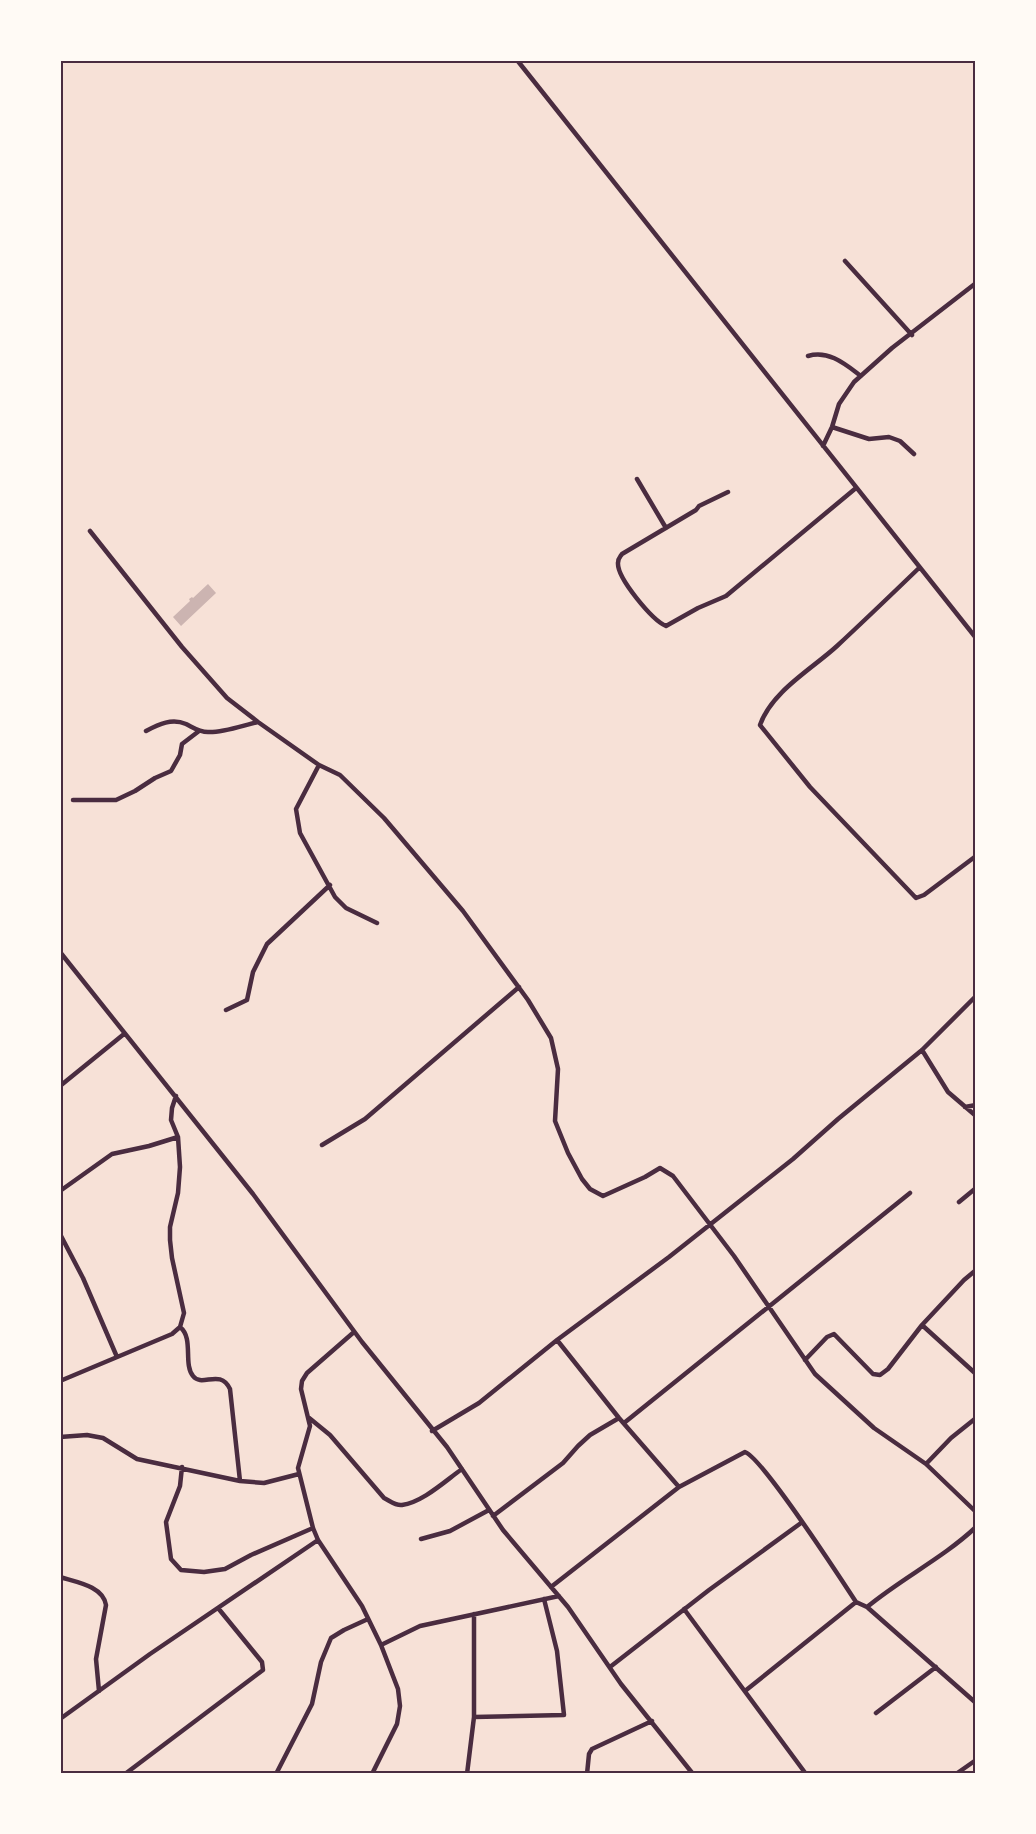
<svg xmlns="http://www.w3.org/2000/svg" width="1036" height="1834" font-family="'Public Sans',sans-serif">
  <style>
    .building { fill: #ccb4b1 }
    .lines { fill: none; stroke-linecap: round; stroke-linejoin: round }
    .minor { stroke: #4a2c40; stroke-width: 4.5 }
    .neatline { fill: none; stroke: #4a2c40; stroke-width: 2 }
  </style>
  <rect width="100%" height="100%" fill="#f7e1d7"/>
  <path class="building" d="M 208,584 L 216,593 L 181,626 L 173,617 L 190,601 L 189,599 L 192,597 L 193,598 Z"/>
  <g class="lines">
    <path class="minor" d="M 517,60 L 976,638
      M 845,261 L 912,335
      M 808,356 C 829,350 845,364 861,376
      M 832,427 L 869,439 L 889,437 L 900,441 L 914,454
      M 823,446 L 832,427 L 839,404 L 854,382 L 892,348 L 976,283
      M 637,479 L 666,528
      M 728,492 L 699,506 L 696,510 L 622,554 C 620,557 618,558 618,563 C 617,578 652,620 666,626 L 698,608 L 726,596 L 856,488
      M 90,531 L 182,647 L 227,698 L 258,722 L 319,765 L 340,775 L 384,818 L 463,911 L 528,1000 L 551,1038 L 558,1069 L 555,1121 L 568,1153 L 582,1179 L 590,1189 L 603,1196 L 645,1177 L 660,1168 L 673,1176 L 734,1256 L 815,1374 L 874,1428 L 926,1464 L 976,1512
      M 919,568 C 892,594 865,620 837,646 C 812,669 772,691 760,725 L 810,787 L 916,898 L 924,895 L 976,856
      M 146,731 C 159,724 172,718 186,724 C 194,728 199,732 208,732 C 222,733 244,725 258,722
      M 319,765 L 296,809 L 300,833 L 335,897 L 346,908 L 377,923
      M 73,800 L 116,800 L 135,791 L 155,778 L 171,771 L 180,755 L 182,744 L 199,731
      M 60,952 L 253,1194 L 362,1342 L 447,1447 L 503,1530 L 568,1607 L 621,1684 L 693,1774
      M 226,1010 L 247,1000 L 253,972 L 267,944 L 330,885
      M 922,1050 L 948,1092 L 976,1116
      M 60,1086 L 124,1034
      M 965,1107 L 976,1105
      M 322,1145 L 365,1119 L 519,987
      M 60,1191 L 112,1154 L 149,1146 L 178,1137
      M 959,1202 L 976,1188
      M 60,1234 L 83,1278 L 117,1357
      M 922,1325 L 976,1374
      M 180,1327 C 194,1338 183,1364 193,1376 C 202,1388 220,1368 230,1389 L 240,1481
      M 354,1332 L 307,1373 L 302,1381 L 301,1389 L 310,1426 L 298,1468 L 313,1528 L 318,1540 L 362,1606 L 381,1645 L 398,1689 L 400,1706 L 397,1724 L 372,1774
      M 557,1340 L 619,1418 L 679,1487
      M 805,1360 L 827,1337 L 834,1334 L 873,1374 L 880,1375 L 888,1369 L 922,1325 L 964,1280 L 976,1270
      M 60,1381 L 172,1334 L 180,1327 L 184,1313 L 172,1258 L 170,1240 L 170,1227 L 178,1193 L 180,1167 L 178,1137 L 171,1120 L 172,1108 L 176,1096
      M 308,1417 L 330,1435 L 384,1498 C 390,1501 396,1506 402,1505 C 423,1502 445,1481 462,1469
      M 624,1423 L 910,1193
      M 432,1431 L 479,1403 L 557,1340 L 669,1257 L 793,1159 L 838,1119 L 922,1050 L 976,996
      M 60,1437 L 87,1435 L 103,1438 L 137,1459 L 240,1481 L 264,1483 L 299,1474
      M 926,1464 L 951,1438 L 976,1418
      M 182,1467 L 180,1486 L 166,1522 L 171,1559 L 181,1570 L 204,1572 L 225,1569 L 251,1555 L 313,1528
      M 493,1516 L 563,1463 L 578,1446 L 590,1435 L 619,1418
      M 421,1539 L 450,1531 L 489,1510
      M 60,1577 C 76,1582 103,1586 106,1605 L 96,1659 L 99,1691
      M 551,1587 L 679,1487 L 745,1452 C 762,1458 841,1579 856,1602 L 867,1607 L 976,1703
      M 867,1607 C 902,1578 943,1558 976,1527
      M 684,1609 L 806,1774
      M 381,1645 L 420,1626 L 559,1596
      M 610,1667 L 709,1590 L 801,1523
      M 745,1691 L 856,1602
      M 876,1713 L 936,1667
      M 474,1717 L 564,1715 L 557,1651 L 544,1599
      M 60,1719 L 150,1654 L 318,1540
      M 125,1774 L 263,1670 L 262,1662 L 218,1608
      M 276,1774 L 312,1704 L 321,1662 L 331,1638 L 344,1630 L 368,1619
      M 467,1774 L 474,1717 L 474,1614
      M 587,1774 L 589,1754 L 592,1749 L 652,1721
      M 956,1774 L 976,1760"/>
  </g>
  <rect width="1036" height="1834" fill="none" stroke="#fffaf5" stroke-width="123"/>
  <rect x="62" y="62" width="912" height="1710" class="neatline"/>
</svg>
